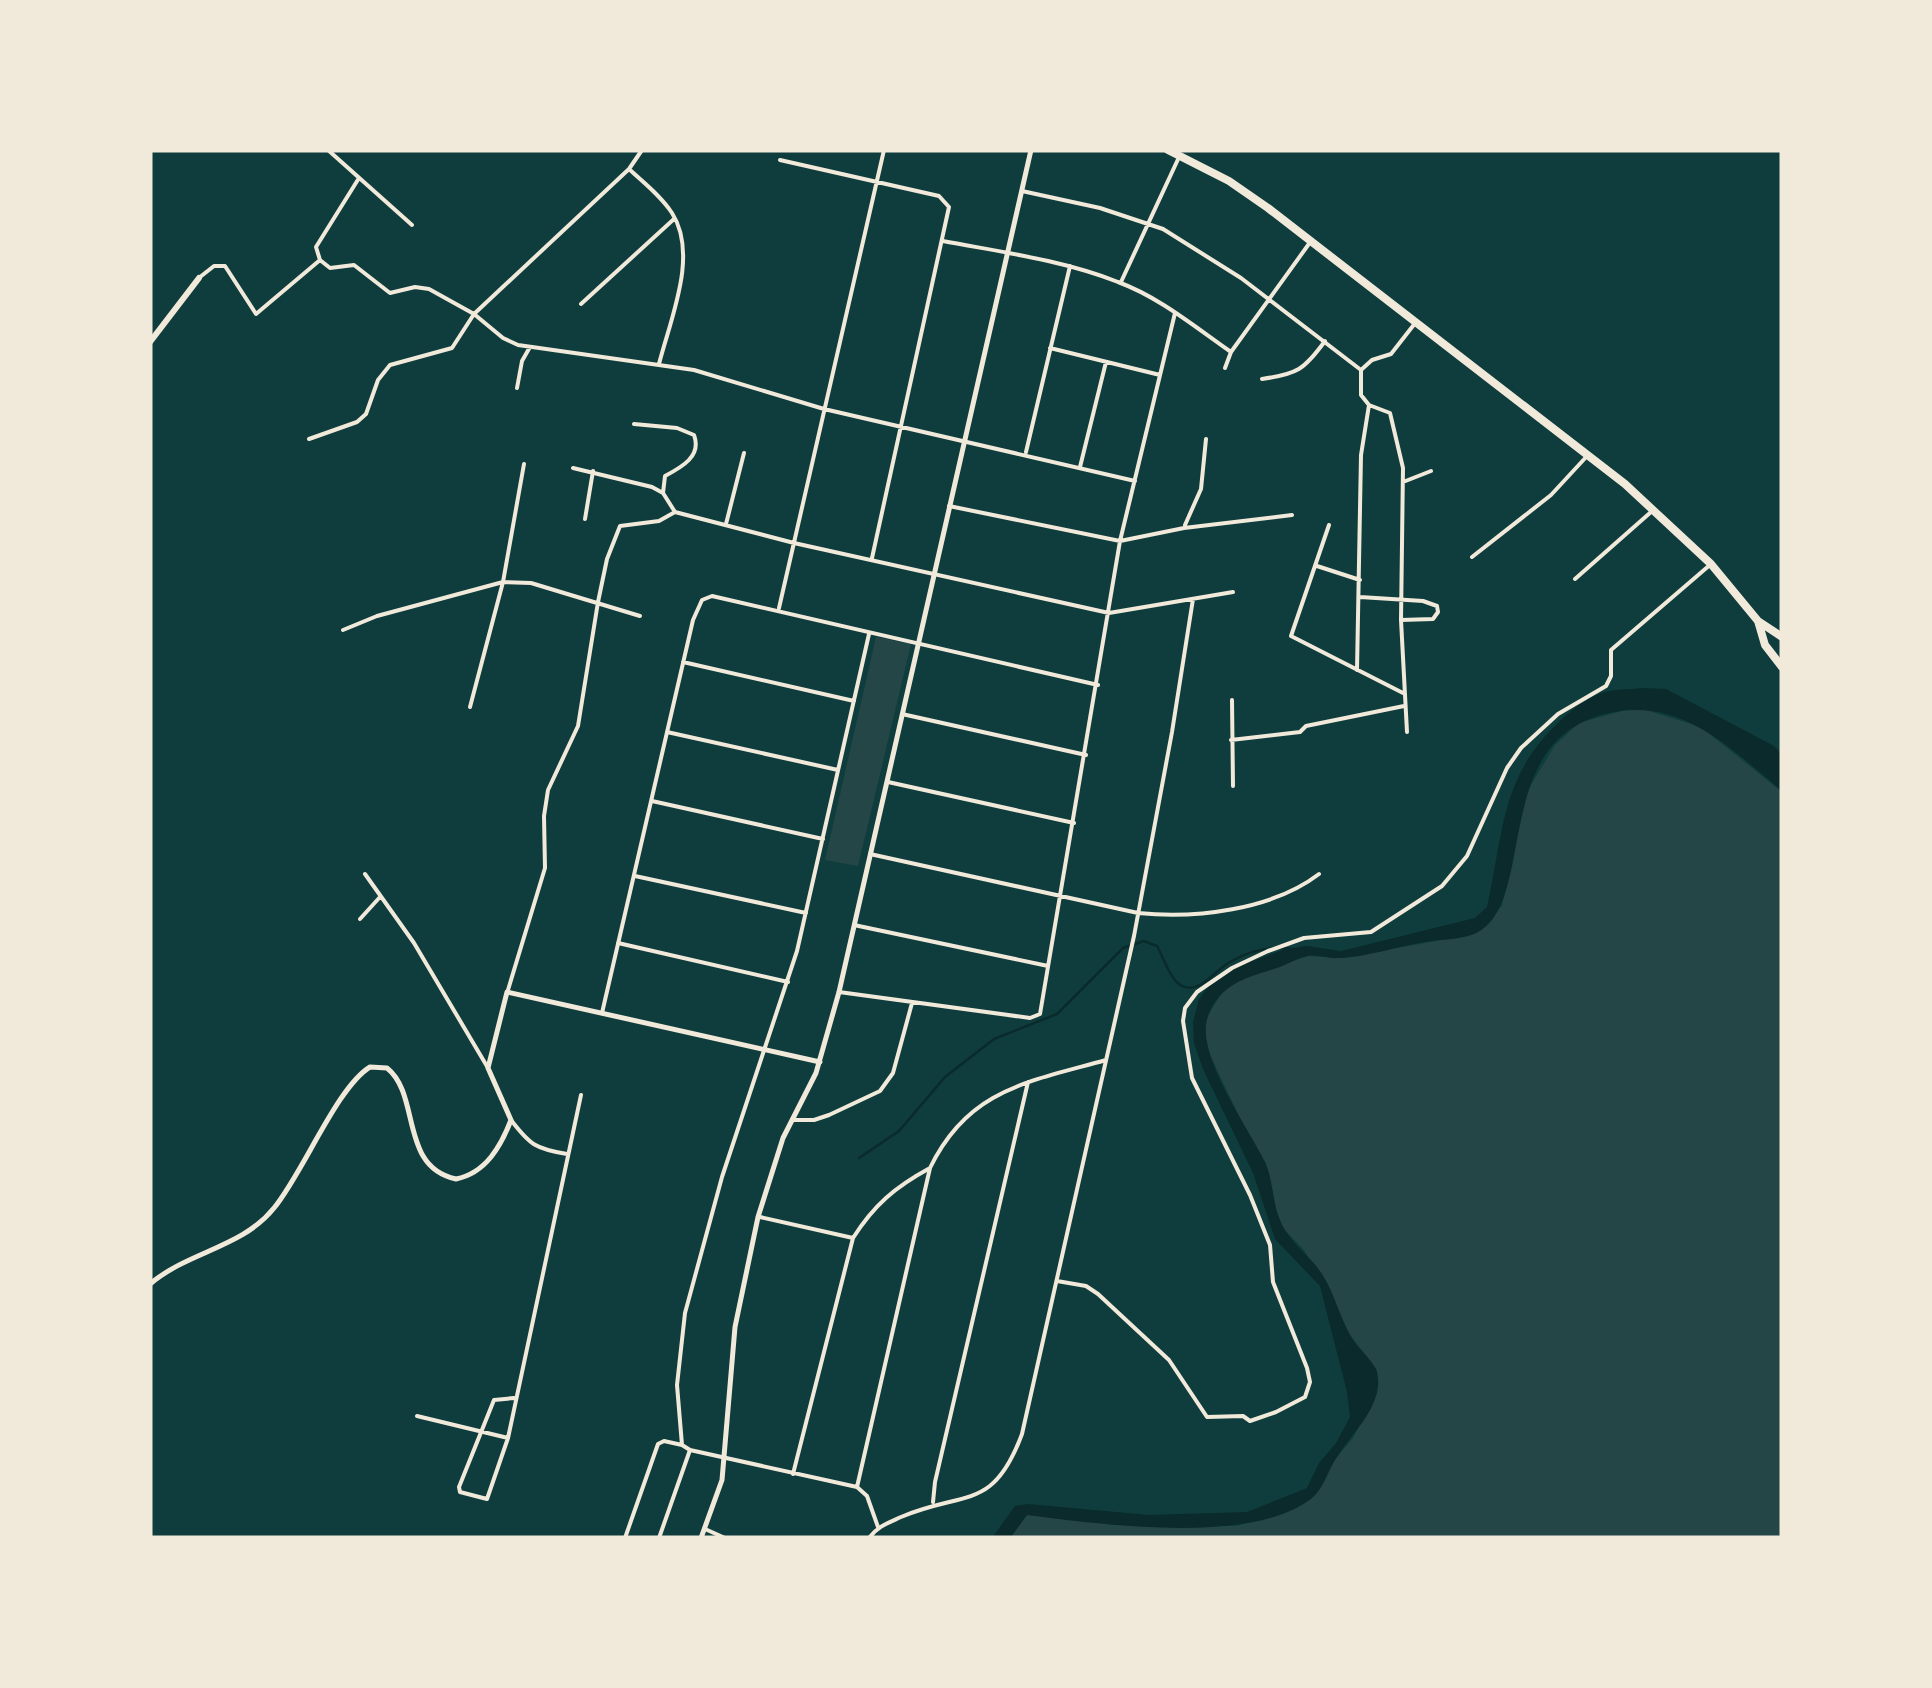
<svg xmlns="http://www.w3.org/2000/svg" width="1932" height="1688" font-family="'Space Grotesk',sans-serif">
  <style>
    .green { fill: #244646 }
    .water { fill: #0a2a2b }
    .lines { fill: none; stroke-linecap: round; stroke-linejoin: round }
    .stream { stroke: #0a2a2b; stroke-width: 2.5 }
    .minor { stroke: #f1e9da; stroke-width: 4 }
    .tertiary { stroke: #f1e9da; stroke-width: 5 }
    .secondary { stroke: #f1e9da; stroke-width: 6 }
    .trunk { stroke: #f1e9da; stroke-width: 8 }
  </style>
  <rect width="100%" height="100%" fill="#0f3d3e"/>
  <path class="green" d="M 876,637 L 911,644 L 858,866 L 825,860 Z
    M 1636,707 L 1701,727 L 1782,792 L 1782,1538 L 1010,1538 L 1027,1515 L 1143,1526 L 1237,1526 L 1293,1509 L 1353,1438 L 1376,1392 L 1377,1370 L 1347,1331 L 1304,1250 L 1283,1228 L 1276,1209 L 1266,1164 L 1246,1131 L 1210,1055 L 1204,1034 L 1208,1015 L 1223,991 L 1239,979 L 1308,956 L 1343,958 L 1474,934 L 1502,906 L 1526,793 L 1555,745 L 1579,723 Z"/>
  <path class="water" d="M 1644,688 L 1666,689 L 1774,746 L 1782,754 L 1782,791 C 1726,745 1677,692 1598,716 C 1490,749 1538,907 1474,934 C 1459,940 1441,939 1426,942 C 1397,946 1368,957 1339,958 C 1328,959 1317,954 1307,956 C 1297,958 1286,965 1277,968 C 1246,978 1221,983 1208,1016 C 1194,1053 1249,1128 1265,1162 C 1274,1182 1272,1205 1282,1225 C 1291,1243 1311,1257 1322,1274 C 1335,1294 1340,1319 1353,1340 C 1359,1349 1374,1362 1377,1372 C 1385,1404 1352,1433 1337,1457 C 1328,1470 1324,1488 1312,1498 C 1252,1546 1099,1524 1027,1515 L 1010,1538 L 992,1538 L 1015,1506 L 1028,1504 L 1149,1515 L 1247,1512 L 1307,1488 L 1319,1463 L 1336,1443 L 1350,1417 L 1347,1392 L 1320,1286 L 1275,1239 L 1253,1173 L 1203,1069 L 1194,1043 L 1193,1022 L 1199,999 L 1212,981 L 1228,970 L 1285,949 L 1307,946 L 1341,951 L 1475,918 L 1487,907 C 1503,838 1500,780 1554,727 C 1569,712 1584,698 1605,692 C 1617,689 1632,689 1644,688 Z"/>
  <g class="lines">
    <path class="stream" d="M 859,1158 L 899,1131 L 945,1077 L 994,1039 L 1057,1014 L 1123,948 L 1144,941 L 1157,946 C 1163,957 1171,981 1182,986 C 1200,995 1216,969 1230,962 C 1249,951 1271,946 1292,949"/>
    <path class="minor" d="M 328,150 L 412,225
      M 780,160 L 939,196 L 949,207 L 872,558
      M 629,169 C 644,183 661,196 672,213 C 699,255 670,320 659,364
      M 359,178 L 316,247 L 320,260 L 330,268 L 354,265 L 390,293 L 415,287 L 429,289 L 474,314 L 503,338 L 518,345 L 694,370 L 824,409 L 1135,481
      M 1022,191 L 1100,208 L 1163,229 L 1241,278 L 1361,370
      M 943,241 C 1001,252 1062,260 1118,282 C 1159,297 1195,327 1231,352 L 1311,241
      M 200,277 L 214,266 L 225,266 L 256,314 L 320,260
      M 1121,282 L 1180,155
      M 581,304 L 674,219
      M 1050,348 L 1160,375
      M 1225,368 L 1231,352
      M 1262,379 C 1297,374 1304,370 1325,341
      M 517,388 L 522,361 L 530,347
      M 634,424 L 677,428 L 694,435 C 702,456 682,467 665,476 L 663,493
      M 309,439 L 357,422 L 366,414 L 378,380 L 390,365 L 452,348 L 474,314 L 629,169 L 642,150
      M 1026,452 L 1070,266
      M 1080,467 L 1106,362
      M 573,468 L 652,487 L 663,493 L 675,512
      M 1403,482 L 1431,471
      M 949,506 L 1120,541 L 1184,528 L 1292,515
      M 675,512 L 794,543 L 1109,613 L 1233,592
      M 585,519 L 593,471
      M 726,524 L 744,453
      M 1185,525 L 1201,489 L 1206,439
      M 1329,525 L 1291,636 L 1403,693
      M 1472,557 L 1551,495 L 1588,455
      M 1317,566 L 1360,580
      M 1575,579 L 1651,512
      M 1360,597 L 1423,601 L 1437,606 L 1438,612 L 1433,619 L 1401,620
      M 779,608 L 884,150
      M 343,630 L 377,616 L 503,582 L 531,583 L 640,616
      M 683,662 L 854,701
      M 1357,670 L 1361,455 L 1369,405
      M 1232,700 L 1233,786
      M 470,707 L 503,582 L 524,464
      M 902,714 L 1086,755
      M 667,732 L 838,770
      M 1407,732 L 1401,620 L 1403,468 L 1390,413 L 1369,405 L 1361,395 L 1361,370 L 1372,360 L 1391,354 L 1416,322
      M 1231,740 L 1300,732 L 1306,726 L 1404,706
      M 888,782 L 1074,823
      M 652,801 L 823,839
      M 870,854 L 1138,913 C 1195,919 1272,910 1319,874
      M 365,874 L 414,943 L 488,1068
      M 635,876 L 806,913
      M 360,919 L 380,897
      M 854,925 L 1048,966
      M 618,943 L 788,982
      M 508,990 L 545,868 L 544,816 L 548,790 L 578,726 L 598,602 L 607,559 L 620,526 L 659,521 L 675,512
      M 839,992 L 1030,1018 L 1040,1014 L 1120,541 L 1175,313
      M 602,1013 L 693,620 L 702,600 L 712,596 L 1098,685
      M 511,1120 C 530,1145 536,1149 567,1154
      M 792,1120 L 814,1120 L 829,1115 L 880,1091 L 893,1073 L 912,1003
      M 760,1217 L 853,1238
      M 1057,1281 L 1086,1286 L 1098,1294 L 1169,1360 L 1207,1417 L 1243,1416 L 1250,1421 L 1276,1412 L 1305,1397 L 1310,1382 L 1307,1368 L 1273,1282 L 1270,1245 L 1250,1195 L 1192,1078 L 1183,1021 L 1185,1008 L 1197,992 L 1232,968 L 1268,951 L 1304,938 L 1371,932 L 1442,886 L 1467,856 L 1507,768 L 1521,748 L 1558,714 L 1606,686 L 1611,676 L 1611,650 L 1711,564
      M 514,1398 L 494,1400 L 459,1487 L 460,1492 L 487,1499 L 508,1438 L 581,1095
      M 417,1416 L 508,1438
      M 793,1474 L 853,1238 C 874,1205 895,1187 930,1168
      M 857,1487 L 690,1450 L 682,1445 L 677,1385 L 685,1313 L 722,1177 L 797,951 L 869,634
      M 933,1502 L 935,1482 L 1028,1082
      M 878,1527 L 867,1496 L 857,1487 L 930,1168 C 968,1089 1028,1082 1106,1060
      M 705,1529 L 725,1538
      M 625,1538 L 658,1444 L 664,1441 L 682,1445
      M 659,1538 L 690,1450
      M 869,1538 C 878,1526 888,1523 901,1517 C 965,1490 993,1512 1022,1434 L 1134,936 L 1172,732 L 1193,599"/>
    <path class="tertiary" d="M 150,1284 C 189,1251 242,1248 274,1208 C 303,1173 337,1087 370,1067 L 387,1068 C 421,1095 399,1167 456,1179 C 486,1173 501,1146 511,1120 L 488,1068 L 507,992 L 820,1062
      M 701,1538 L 722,1480 L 735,1327 L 758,1217 L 783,1138 L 816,1073 L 839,992 L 1031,150"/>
    <path class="secondary" d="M 150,342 L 199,278"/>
    <path class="trunk" d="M 1168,150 L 1229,181 L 1268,208 L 1625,484 L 1711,564 L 1758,621 L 1782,637
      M 1758,621 L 1765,645 L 1782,667"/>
  </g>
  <rect width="1932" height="1688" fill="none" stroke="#f1e9da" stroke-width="305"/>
</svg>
